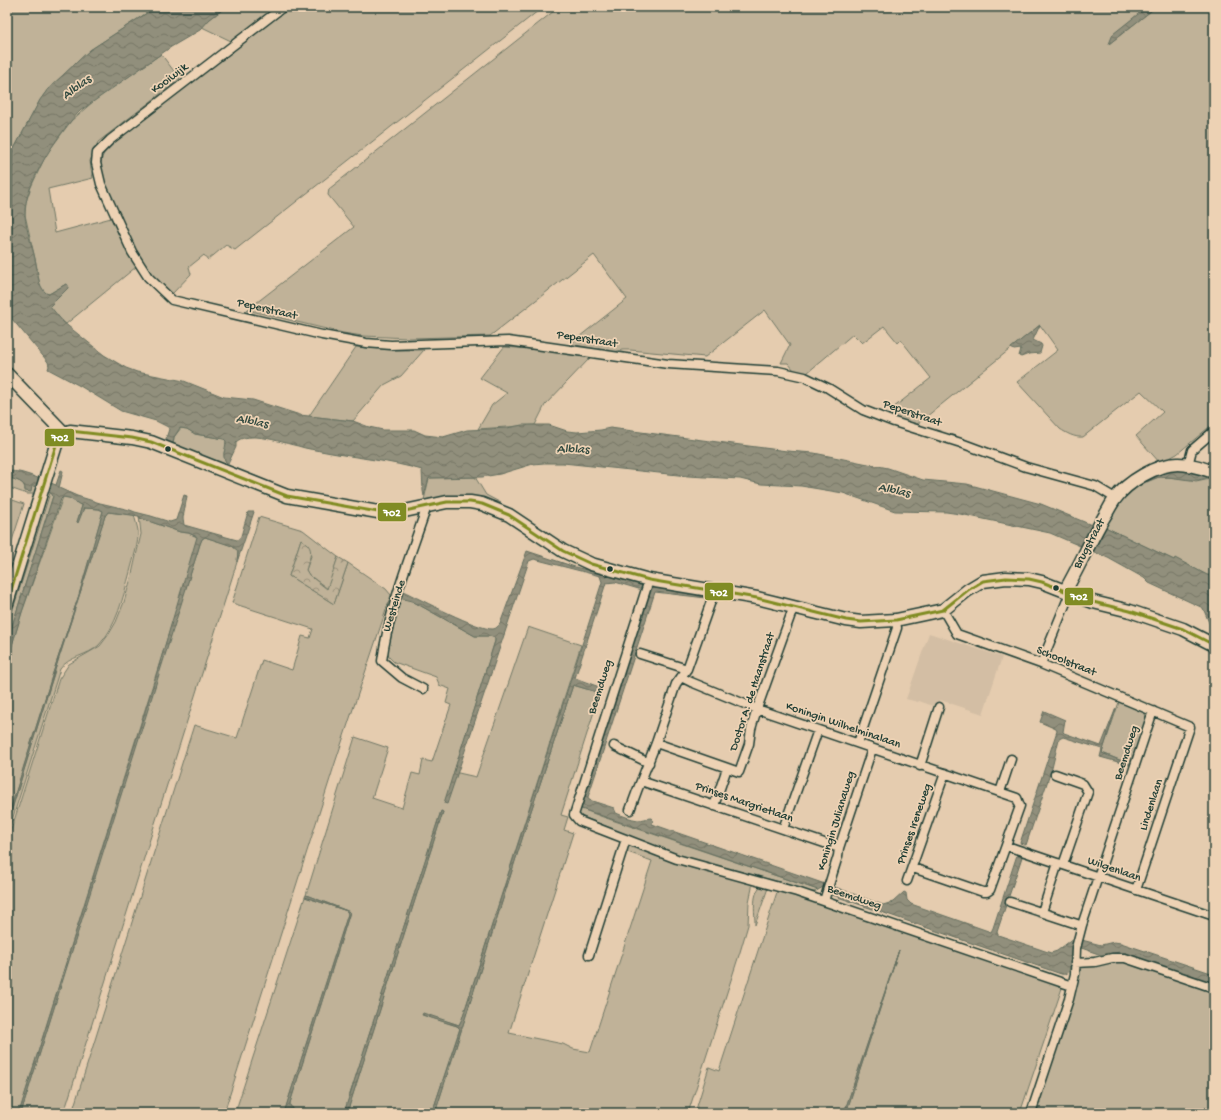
<svg xmlns="http://www.w3.org/2000/svg" width="1221" height="1120" font-family="'Gochi Hand',sans-serif">
  <style>
    .built { fill: #d3bea4 }
    .grass { fill: #c0b298; stroke: #707866 }
    .forest { fill: url(#forest-crowns); stroke: #707866 }
    .water { fill: url(#water-waves); stroke: #636e5f }
    .lines { fill: none; stroke-linecap: round; stroke-linejoin: round }
    .street-casing { stroke: #1f3d34; stroke-width: 11 }
    .secondary-casing { stroke: #1f3d34; stroke-width: 15 }
    .street { stroke: #edd2b4; stroke-width: 8 }
    .secondary { stroke: #edd2b4; stroke-width: 12 }
    .bus-1-casing { stroke: #edd2b4; stroke-width: 6 }
    .bus-1 { stroke: #808c24; stroke-width: 3 }
    .bus-dot { fill: #1f3d34; stroke: #edd2b4; stroke-width: 1.5 }
    .labels { text-anchor: middle; dominant-baseline: central; stroke-width: 3.5; stroke-linejoin: round; paint-order: stroke }
    .street-label { font-size: 12px; fill: #1f3d34; stroke: #edd2b4 }
    .water-label { font-size: 13px; font-style: italic; fill: #30493f; stroke: #edd2b4 }
    .line-badge { stroke: #edd2b4; stroke-width: 1.5 }
    .badge-label { font-size: 11px; text-anchor: middle; font-weight: bold; fill: #fff }
  </style>
  <defs>
    <pattern id="forest-crowns" width="20" height="18" patternUnits="userSpaceOnUse"><rect width="20" height="18" fill="#c0b298"/><path d="M2 6a3 3 0 1 1 6 0M12 15a3 3 0 1 1 6 0" fill="none" stroke="#9b927d"/></pattern>
    <pattern id="water-waves" width="16" height="10" patternUnits="userSpaceOnUse"><rect width="16" height="10" fill="#918f7b"/><path d="M0 5q4-4 8 0t8 0" fill="none" stroke="#767666"/></pattern>
  </defs>
  <rect width="100%" height="100%" fill="#e5ccaf"/>
  <filter id="ink" filterUnits="userSpaceOnUse"><feTurbulence type="fractalNoise" baseFrequency=".025" numOctaves="2"/><feDisplacementMap in="SourceGraphic" scale="8" xChannelSelector="R" yChannelSelector="G"/><feConvolveMatrix kernelMatrix="1 2 1 2 8 2 1 2 1" color-interpolation-filters="sRGB"/></filter>
  <g filter="url(#ink)">
    <path class="built" d="M 929,633 L 1002,657 L 983,714 L 940,700 L 933,706 L 919,701 L 918,702 L 906,699 Z"/>
    <path class="grass" d="M 7,7 L 156,7 L 90,50 L 48,89 L 40,100 L 7,162 Z
      M 226,7 L 276,7 L 231,41 L 202,27 L 210,19 Z
      M 291,7 L 543,7 L 235,250 L 226,245 L 208,260 L 204,255 L 189,267 L 191,274 L 172,294 L 160,285 L 148,272 L 136,254 L 104,183 C 99,164 99,154 115,141 Z
      M 559,7 L 1147,7 L 1114,34 L 1110,43 L 1156,7 L 1214,7 L 1214,423 L 1177,454 L 1160,463 L 1136,436 L 1163,412 L 1141,391 L 1083,437 C 1075,438 1066,433 1060,429 L 1017,382 L 1058,350 L 1040,325 L 916,425 L 888,416 L 893,408 L 931,378 L 901,340 L 898,343 L 884,326 L 862,343 L 853,334 L 807,373 L 794,370 L 788,363 L 781,363 L 790,345 L 765,310 L 705,357 L 630,350 L 622,350 L 614,352 L 570,344 L 627,299 L 594,255 L 490,336 L 409,338 L 363,336 L 343,333 L 247,310 L 354,227 L 328,195 L 329,189 Z
      M 161,54 L 180,79 L 98,142 L 90,161 L 91,169 L 93,178 L 48,189 L 55,233 L 111,218 L 128,253 L 136,267 L 66,324 L 56,315 L 50,306 L 66,284 L 49,294 L 46,294 L 40,286 L 36,263 L 25,215 L 26,202 L 31,187 L 46,155 L 71,121 L 95,100 Z
      M 356,347 L 397,350 L 424,350 L 401,376 L 384,385 L 353,421 L 309,416 Z
      M 504,347 L 544,350 L 590,358 L 545,405 L 535,425 L 478,429 L 492,405 L 507,393 L 480,378 Z
      M 181,428 L 187,429 L 195,434 L 224,439 L 226,441 L 226,446 L 224,453 L 226,463 L 228,464 L 227,466 L 173,444 L 174,437 Z
      M 7,477 C 14,480 26,481 25,490 L 32,485 L 36,487 L 34,494 L 27,494 L 7,487 Z
      M 475,477 L 486,495 L 501,503 C 472,495 453,495 424,500 L 429,478 Z
      M 1159,477 L 1182,478 L 1196,481 L 1210,478 L 1214,480 L 1214,575 L 1213,576 L 1207,575 L 1175,559 L 1174,560 L 1103,526 L 1123,499 L 1134,486 L 1144,478 L 1147,482 Z
      M 50,493 L 52,493 L 53,496 L 7,642 L 7,628 Z
      M 63,497 L 69,498 L 82,506 L 77,522 L 78,522 L 83,508 L 99,509 L 103,511 L 79,595 L 53,673 L 7,820 L 7,662 L 22,612 Z
      M 7,498 L 24,504 L 7,556 Z
      M 108,512 L 134,515 C 135,519 137,525 138,530 C 139,543 133,559 130,572 C 123,597 117,626 99,645 C 88,656 69,656 60,669 L 7,836 L 7,825 L 55,670 L 105,516 Z
      M 139,516 L 140,518 L 180,532 L 188,533 L 198,537 L 198,540 L 19,1113 L 7,1113 L 7,843 L 59,679 L 69,664 L 100,646 L 109,634 L 116,622 L 124,602 L 131,578 L 141,534 Z
      M 259,517 L 303,530 L 338,557 L 328,589 L 309,575 L 306,570 L 311,556 L 301,539 L 289,576 L 334,604 L 348,563 L 386,589 L 391,595 L 335,763 L 224,1113 L 72,1113 L 194,725 L 237,738 L 262,660 L 292,670 L 302,636 L 310,638 L 313,629 L 232,603 Z
      M 205,537 C 215,541 232,543 238,551 L 237,562 L 64,1113 L 21,1113 L 174,623 L 196,557 L 200,544 L 202,539 Z
      M 400,598 L 412,601 L 475,636 L 490,636 L 495,638 L 495,641 L 454,772 L 476,777 L 528,627 L 581,645 L 462,1019 L 459,1025 L 423,1014 L 423,1015 L 457,1026 L 460,1028 L 432,1113 L 347,1113 L 443,812 L 441,811 L 344,1113 L 287,1113 L 290,1109 L 290,1103 L 350,912 L 306,895 L 355,737 L 388,748 L 372,798 L 402,808 L 412,773 L 420,775 L 423,760 L 432,762 L 451,705 L 446,703 L 450,689 L 439,685 L 439,684 L 436,677 L 394,662 L 389,657 L 387,651 L 397,616 L 394,614 Z
      M 573,685 L 600,693 L 561,815 L 568,817 L 564,830 L 573,833 L 509,1033 L 563,1044 L 573,1049 L 590,1052 L 652,861 L 625,851 L 629,844 L 752,883 L 752,888 L 749,902 L 748,925 L 740,952 L 688,1113 L 435,1113 L 529,817 Z
      M 1119,702 L 1145,713 L 1146,721 L 1130,764 L 1102,753 Z
      M 579,808 L 603,817 L 818,890 L 814,892 L 808,892 L 781,882 L 702,864 L 676,855 L 588,819 L 579,815 L 578,812 Z
      M 763,884 L 769,885 L 755,925 C 755,912 751,892 763,884 Z
      M 778,889 L 1064,982 L 1020,1113 L 846,1113 L 899,950 L 844,1113 L 772,1113 L 773,1110 L 771,1109 L 770,1113 L 695,1113 L 709,1067 L 719,1071 Z
      M 305,897 L 347,911 L 348,914 L 284,1113 L 235,1113 Z
      M 1118,958 L 1214,991 L 1214,1113 L 1032,1113 L 1079,972 L 1082,967 L 1084,966 Z"/>
    <path class="forest" d="M 301,539 C 316,549 310,555 306,570 L 309,575 L 327,589 L 338,557 L 348,563 L 334,604 L 289,576 Z"/>
    <path class="water" d="M 156,7 L 226,7 L 210,19 L 200,30 L 171,47 L 80,111 C 60,131 23,185 25,215 C 26,230 32,245 35,259 C 38,271 37,285 46,293 L 49,294 L 66,284 L 68,285 L 68,288 L 50,306 L 63,322 L 104,355 L 126,368 L 137,372 L 184,381 L 224,397 L 253,400 L 300,415 L 353,421 L 369,427 L 383,430 L 414,430 L 425,435 L 443,437 L 467,430 L 507,428 L 522,425 L 549,425 L 567,431 L 577,432 L 601,430 L 610,428 L 787,451 L 814,453 L 888,468 L 923,480 L 967,484 L 1041,504 L 1094,526 L 1103,526 L 1174,560 L 1175,558 L 1207,575 L 1213,576 L 1214,579 L 1214,627 L 1210,625 L 1203,608 L 1149,583 L 1144,578 L 1108,558 L 1050,533 L 960,514 L 946,512 L 895,511 L 843,493 L 801,486 L 761,484 L 740,479 L 688,476 L 563,463 L 544,463 L 533,464 L 500,474 L 482,477 L 429,478 L 424,496 L 423,491 L 422,470 C 391,461 358,458 326,452 C 316,450 307,449 298,446 C 284,443 271,438 256,437 C 250,437 241,437 236,442 L 236,447 L 228,464 C 220,457 226,450 226,441 L 224,439 L 195,434 L 187,429 L 180,428 L 174,437 L 173,444 L 165,442 L 169,429 L 168,427 L 156,421 L 121,411 L 80,386 L 48,369 L 49,366 L 48,362 L 7,313 L 7,162 L 40,100 L 48,89 L 90,50 Z
      M 1147,7 L 1156,7 L 1109,44 L 1113,34 Z
      M 1040,325 L 1033,340 L 1041,344 L 1042,346 L 1040,353 L 1029,354 L 1021,357 L 1019,356 L 1021,349 L 1014,350 L 1011,348 Z
      M 1170,469 L 1184,469 L 1210,476 C 1196,485 1177,476 1161,477 C 1156,477 1151,480 1146,482 L 1145,480 Z
      M 7,470 C 12,472 17,471 23,473 C 34,476 45,481 56,485 L 61,470 L 63,471 L 59,488 L 77,496 L 100,503 L 130,510 L 135,512 L 151,516 L 170,522 L 176,520 L 184,495 L 187,496 L 183,518 L 184,525 L 237,540 L 241,536 L 248,512 L 254,512 L 237,562 L 238,551 L 232,546 L 205,537 L 202,539 L 200,544 L 21,1113 L 19,1113 L 153,686 L 197,537 L 189,533 L 180,532 L 140,518 L 139,516 L 108,512 L 105,516 L 55,670 L 7,825 L 7,820 L 53,673 L 79,595 L 103,511 L 99,509 L 84,508 L 78,523 L 77,522 L 82,506 L 69,498 L 63,497 L 61,499 L 22,612 L 7,662 L 7,642 L 53,496 L 51,493 L 34,486 L 32,486 L 31,492 L 25,491 C 26,481 15,480 7,477 Z
      M 527,551 L 575,567 L 655,588 L 706,595 L 706,598 L 655,592 L 588,797 L 589,800 L 614,808 L 616,813 C 623,816 631,819 638,820 C 643,820 646,818 651,818 L 653,820 L 652,824 L 825,884 L 823,887 L 818,890 L 579,808 L 649,592 L 615,582 L 606,583 L 575,678 L 602,688 L 600,693 L 573,685 L 529,817 L 435,1113 L 432,1113 L 460,1029 L 457,1026 L 422,1015 L 423,1013 L 459,1025 L 462,1019 L 602,582 L 600,576 L 534,559 L 529,561 L 447,804 L 444,803 L 495,641 L 495,638 L 490,636 L 475,636 L 412,601 L 400,598 L 403,591 C 420,599 478,630 493,629 C 496,629 498,626 500,624 Z
      M 1116,708 L 1102,753 L 1129,764 L 1129,765 L 1100,757 L 1102,749 L 1063,737 L 1059,739 L 1052,768 L 1026,845 L 1020,843 L 1057,731 L 1056,729 L 1040,722 L 1044,711 L 1065,720 L 1063,732 L 1064,733 L 1101,746 Z
      M 441,811 L 443,812 L 347,1113 L 344,1113 Z
      M 1017,855 L 1022,857 L 997,932 L 998,935 L 1051,953 L 1057,951 L 1074,938 L 1101,945 L 1114,942 L 1121,943 L 1214,974 L 1214,984 L 1119,952 L 1104,956 L 1073,945 C 1068,955 1076,977 1061,974 L 832,895 L 831,892 L 832,886 L 883,905 L 893,902 L 904,892 L 906,893 L 907,900 L 911,904 L 991,932 L 993,928 Z
      M 306,895 L 350,912 L 290,1103 L 290,1106 L 293,1108 L 293,1110 L 290,1109 L 287,1113 L 284,1113 L 348,914 L 347,911 L 305,897 Z
      M 899,950 L 846,1113 L 844,1113 Z"/>
    <g class="lines">
      <defs>
        <path id="street" d="M 283,7 L 110,140 L 97,153 L 96,163 L 101,184 L 132,252 L 148,277 L 172,300 L 322,335 L 366,343 L 391,345 L 508,341 L 668,364 L 778,371 L 805,377 L 828,388 L 863,410 L 894,422 L 961,443 L 1026,467 L 1095,486 L 1115,498
          M 1188,465 L 1192,450 L 1214,431
          M 649,580 L 574,815 L 579,821 L 677,859 L 797,892 L 1072,986
          M 943,610 L 957,634 L 1041,664 L 1190,727 L 1136,890
          M 640,654 L 687,669
          M 1041,664 L 1070,593
          M 681,677 L 691,682 L 757,709 L 1017,798 L 1020,806 L 990,890 L 987,892 L 983,892 L 913,868
          M 423,689 L 402,678 L 382,661 C 389,608 410,557 427,506
          M 656,743 L 739,772 L 749,744 L 751,729 L 757,709 L 794,606
          M 858,743 L 897,628 L 896,620
          M 614,746 L 649,763
          M 920,766 L 939,707
          M 1055,774 L 1083,784 L 1088,792 L 1063,865
          M 641,781 L 839,848
          M 1000,792 L 1011,759
          M 714,806 L 727,768
          M 630,810 L 637,791 L 656,743 L 676,684 L 687,669 L 715,590
          M 783,829 L 818,730
          M 1007,846 L 1214,916
          M 907,881 L 945,773
          M 824,901 L 838,856 L 839,848 L 872,749
          M 1010,902 L 1077,924
          M 1042,912 L 1058,863
          M 589,955 L 626,839
          M 1075,963 L 1095,962 L 1112,958 L 1125,958 L 1214,988
          M 1031,1113 L 1069,999 L 1075,974 L 1076,948 L 1082,925 L 1153,711"/>
        <path id="secondary" d="M 7,374 L 64,433
          M 1065,591 C 1079,567 1090,541 1104,517 C 1108,511 1111,504 1115,499 C 1127,482 1157,464 1178,464 C 1191,464 1202,468 1214,472
          M 7,603 L 56,445 L 61,435 L 70,431 L 132,438 L 151,442 L 287,496 L 378,512 L 400,512 L 447,502 L 470,502 L 482,504 L 509,515 L 563,551 L 591,564 L 649,580 L 757,598 L 846,620 L 861,622 L 896,620 L 943,610 L 968,590 L 983,581 L 1006,578 L 1029,579 L 1042,582 L 1093,602 L 1130,611 L 1183,629 L 1214,645"/>
      </defs>
      <use href="#street" class="street-casing"/>
      <use href="#secondary" class="secondary-casing"/>
      <use href="#street" class="street"/>
      <use href="#secondary" class="secondary"/>
      <defs>
        <path id="bus-1" d="M 7,603 L 56,445 L 61,435 L 70,431 L 132,438 L 151,442 L 287,496 L 378,512 L 400,512 L 447,502 L 470,502 L 482,504 L 509,515 L 563,551 L 591,564 L 649,580 L 757,598 L 846,620 L 861,622 L 896,620 L 943,610 L 968,590 L 983,581 L 1006,578 L 1029,579 L 1042,582 L 1093,602 L 1130,611 L 1183,629 L 1214,645"/>
      </defs>
      <use href="#bus-1" class="bus-1-casing"/>
      <use href="#bus-1" class="bus-1"/>
    </g>
  </g>
  <g class="bus-dot">
    <circle cx="168" cy="449" r="3.5"/>
    <circle cx="610" cy="569" r="3.5"/>
    <circle cx="1056" cy="588" r="3.5"/>
  </g>
  <g class="labels">
    <g class="street-label">
      <text transform="translate(170 79) rotate(-37)">Kooiwijk</text>
      <text transform="translate(267 310) rotate(13)">Peperstraat</text>
      <text transform="translate(587 340) rotate(9)">Peperstraat</text>
      <text transform="translate(912 414) rotate(19)">Peperstraat</text>
      <text transform="translate(1090 544) rotate(-62)">Brugstraat</text>
      <text transform="translate(395 606) rotate(-73)">Westeinde</text>
      <text transform="translate(1066 662) rotate(22)">Schoolstraat</text>
      <text transform="translate(601 687) rotate(-72)">Beemdweg</text>
      <text transform="translate(753 692) rotate(-72)">Doctor A. de Haanstraat</text>
      <text transform="translate(843 726) rotate(19)">Koningin Wilhelminalaan</text>
      <text transform="translate(1127 753) rotate(-72)">Beemdweg</text>
      <text transform="translate(744 803) rotate(19)">Prinses Margrietlaan</text>
      <text transform="translate(1152 805) rotate(-72)">Lindenlaan</text>
      <text transform="translate(837 821) rotate(-73)">Koningin Julianaweg</text>
      <text transform="translate(915 824) rotate(-71)">Prinses Ireneweg</text>
      <text transform="translate(1114 870) rotate(19)">Wilgenlaan</text>
      <text transform="translate(854 898) rotate(19)">Beemdweg</text>
    </g>
    <g class="water-label">
      <text transform="translate(77 88) rotate(-36)">Alblas</text>
      <text transform="translate(252 422) rotate(11)">Alblas</text>
      <text transform="translate(573 450) rotate(1)">Alblas</text>
      <text transform="translate(894 491) rotate(12)">Alblas</text>
    </g>
  </g>
  <g class="line-badge">
    <rect x="44" y="428" width="31" height="19" rx="4" fill="#808c24"/>
    <rect x="377" y="502" width="30" height="20" rx="4" fill="#808c24"/>
    <rect x="704" y="582" width="30" height="19" rx="4" fill="#808c24"/>
    <rect x="1064" y="587" width="30" height="19" rx="4" fill="#808c24"/>
  </g>
  <g class="badge-label">
    <text x="60" y="441">702</text>
    <text x="392" y="516">702</text>
    <text x="719" y="596">702</text>
    <text x="1079" y="600">702</text>
  </g>
  <rect width="1221" height="1120" fill="none" stroke="#edd2b4" stroke-width="24"/>
  <rect x="12" y="12" width="1197" height="1096" fill="none" stroke="#1f3d34" stroke-width="1.5" filter="url(#ink)"/>
</svg>
